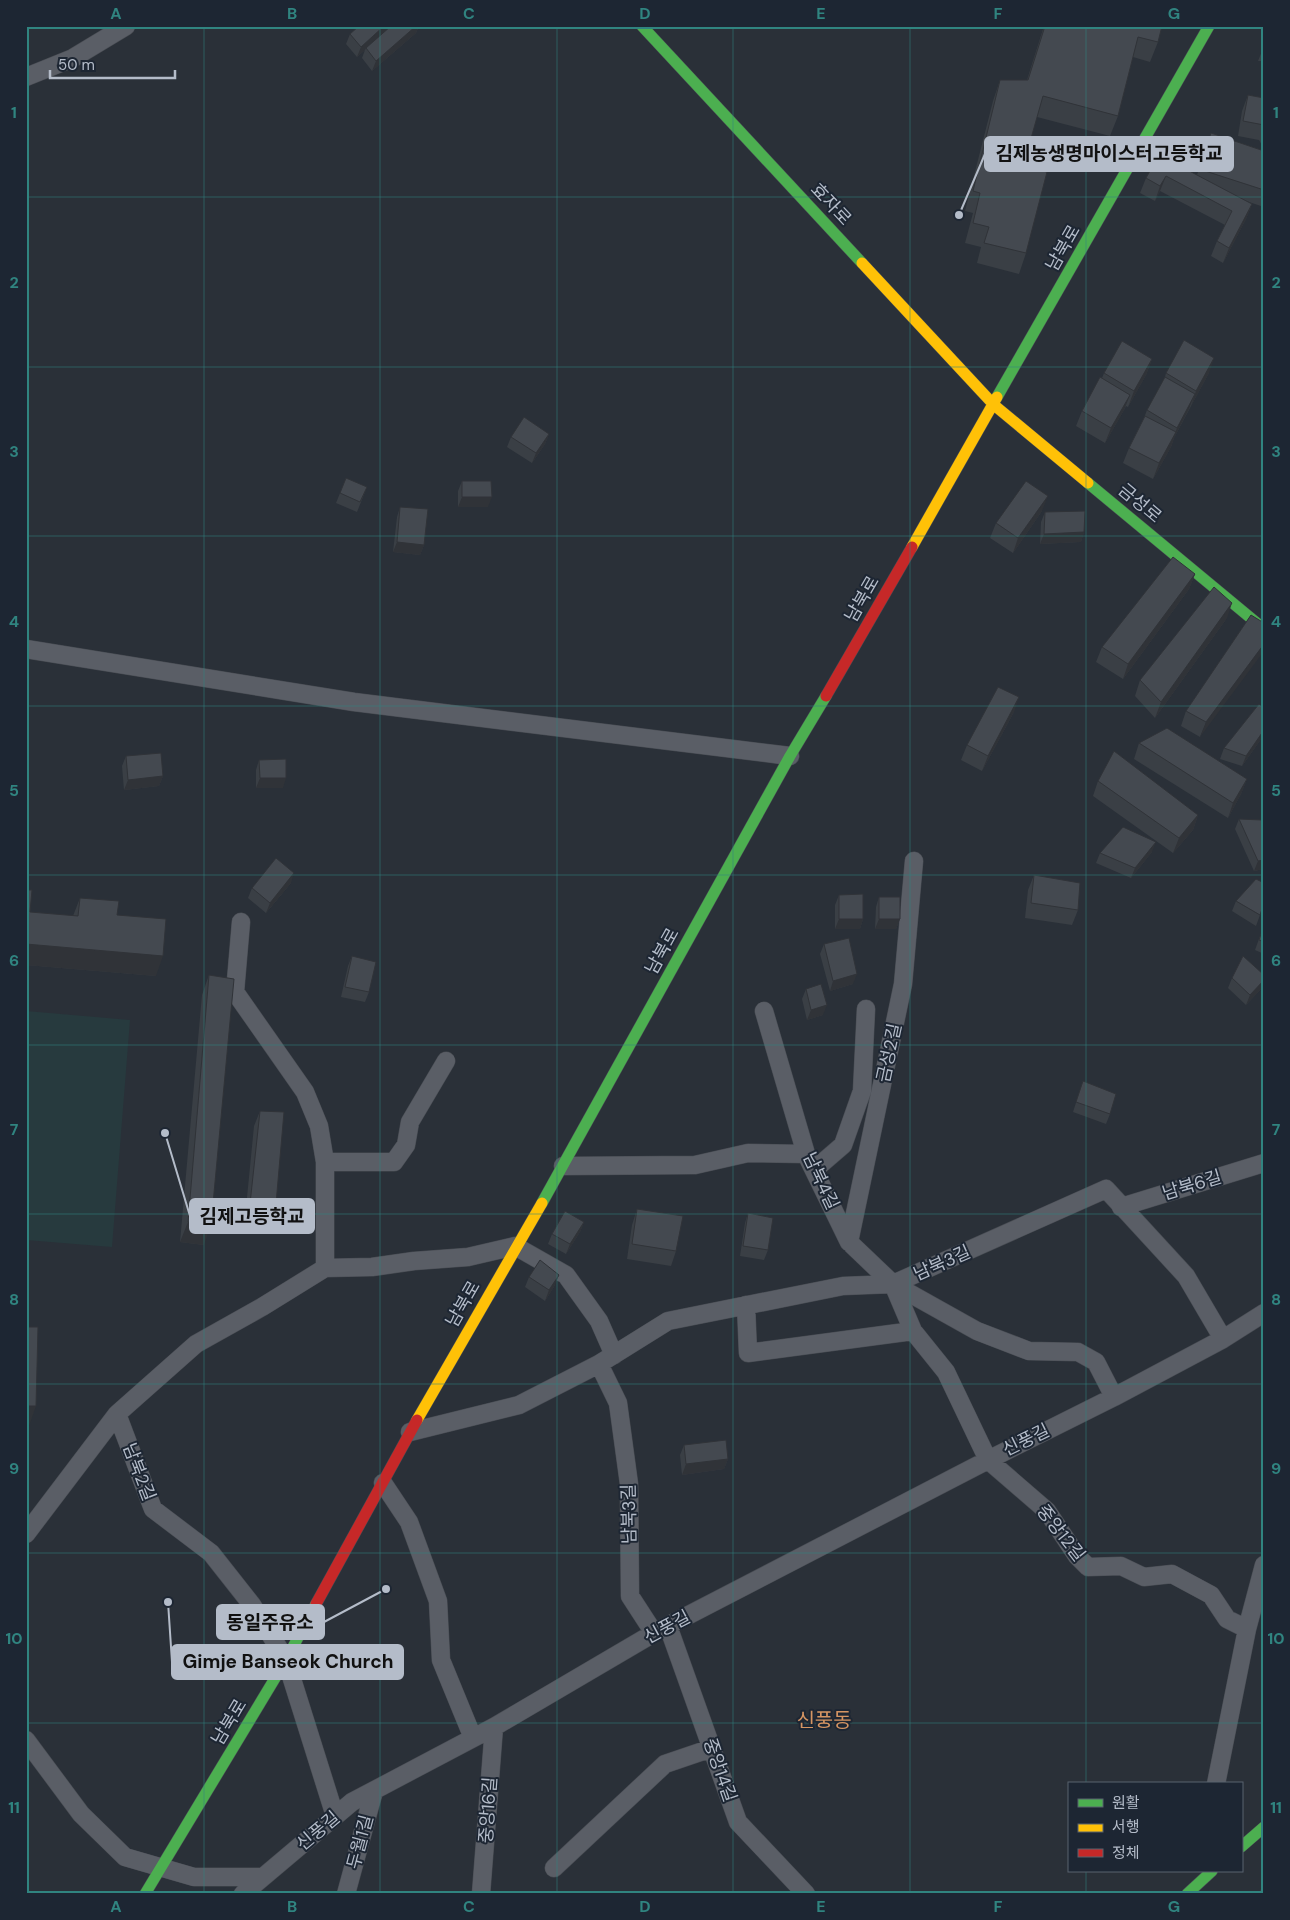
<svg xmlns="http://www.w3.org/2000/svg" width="1290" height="1920" font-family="'DM Sans','Noto Sans KR',sans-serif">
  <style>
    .green { fill: #273a3e }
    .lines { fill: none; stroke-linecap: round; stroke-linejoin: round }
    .street-casing { stroke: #484c53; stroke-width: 19 }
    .fast-casing { stroke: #484c53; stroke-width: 12 }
    .slow-casing { stroke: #484c53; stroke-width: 12 }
    .jam-casing { stroke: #484c53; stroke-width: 12 }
    .street { stroke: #5a5e66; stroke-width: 18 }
    .fast { stroke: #4caf50; stroke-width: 11 }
    .slow { stroke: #ffc107; stroke-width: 11 }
    .jam { stroke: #c62828; stroke-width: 11 }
    .wall { fill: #3a3f45 }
    .shaded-wall { fill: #303338 }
    .building { fill: #444950; stroke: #303338 }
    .grid { fill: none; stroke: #308480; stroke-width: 1; stroke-opacity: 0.55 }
    .labels { text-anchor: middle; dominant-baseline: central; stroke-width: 4; stroke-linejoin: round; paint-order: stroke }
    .street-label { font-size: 18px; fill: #b4bcc9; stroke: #1d2633 }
    .quarter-label { font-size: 20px; fill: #d59563; stroke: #1d2633 }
    .leader { fill: none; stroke: #b4bcc9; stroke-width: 2 }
    .callout-dot { fill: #b4bcc9; stroke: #1d2633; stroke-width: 2 }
    .callout { fill: #b4bcc9; stroke: #b4bcc9; stroke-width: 2 }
    .callout-label { font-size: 19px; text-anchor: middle; font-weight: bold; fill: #111 }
    .neatline { fill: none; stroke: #308480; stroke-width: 2 }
    .grid-label { font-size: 16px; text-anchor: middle; font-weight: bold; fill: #308480 }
  </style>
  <rect width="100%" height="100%" fill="#2a3038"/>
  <path class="green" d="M 26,1011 L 130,1020 L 112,1247 L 26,1240 Z"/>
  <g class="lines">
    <defs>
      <path id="street" d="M 26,77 L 73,58 L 126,26
        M 26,649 L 354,702 L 790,756
        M 241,922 L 235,992 L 305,1092 L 319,1126 L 325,1162 L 325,1268
        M 764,1011 L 806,1154 L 849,1242 L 893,1284 L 913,1331 L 946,1372 L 988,1460 L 1047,1511 L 1077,1556 L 1088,1567 L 1121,1566 L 1144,1577 L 1172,1574 L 1211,1595 L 1227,1619 L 1247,1629
        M 325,1162 L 394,1162 L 406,1145 L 410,1122 L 446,1061
        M 563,1166 L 695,1165 L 748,1153 L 806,1154
        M 814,1170 L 843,1145 L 862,1091 L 866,1009
        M 1121,1207 L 1264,1163
        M 849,1242 L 903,984 L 914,861
        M 893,1284 L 977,1331 L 1029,1351 L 1078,1352 L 1096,1362 L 1114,1397
        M 746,1305 L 748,1353 L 913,1331
        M 599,1364 L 618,1403 L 629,1484 L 630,1596 L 654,1633
        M 117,1414 L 196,1344 L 262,1307 L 325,1268 L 372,1267 L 414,1261 L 468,1257 L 515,1246 L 566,1275 L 599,1321 L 614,1355
        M 410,1432 L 519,1405 L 599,1364 L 668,1321 L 843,1286 L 893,1284 L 1106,1189 L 1186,1276 L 1223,1339
        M 383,1483 L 409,1522 L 438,1601 L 441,1660 L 473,1738
        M 26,1534 L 117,1414 L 153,1509 L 211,1553 L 252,1605 L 286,1660 L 335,1816
        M 668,1626 L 738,1822 L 806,1894
        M 26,1740 L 81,1814 L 125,1857 L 194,1877 L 262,1877
        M 1216,1784 L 1247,1629 L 1264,1565
        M 554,1868 L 665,1764 L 712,1748
        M 243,1894 L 352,1802 L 494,1727 L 654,1633 L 988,1460 L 1114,1397 L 1223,1339 L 1264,1313
        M 346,1894 L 374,1791
        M 481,1894 L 494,1727"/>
      <path id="fast" d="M 642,26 L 862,263
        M 997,397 L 1209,26
        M 1088,483 L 1264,629
        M 542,1203 L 790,756 L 826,696
        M 1241,1847 L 1264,1827
        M 145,1894 L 286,1660 L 316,1604
        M 1187,1894 L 1212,1871"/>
      <path id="slow" d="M 862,263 L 994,405 L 1088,483
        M 912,547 L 997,397
        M 417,1420 L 542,1203"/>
      <path id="jam" d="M 826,696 L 912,547
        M 316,1604 L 417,1420"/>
    </defs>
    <use href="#street" class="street-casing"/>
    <use href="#fast" class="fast-casing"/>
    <use href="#slow" class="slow-casing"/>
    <use href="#jam" class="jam-casing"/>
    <use href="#street" class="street"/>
    <use href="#fast" class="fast"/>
    <use href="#slow" class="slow"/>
    <use href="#jam" class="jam"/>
  </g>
  <path class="wall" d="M 359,26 L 419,26 L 416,33 L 372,71 L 362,58 L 365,50 L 357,57 L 346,44 L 350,34 Z
    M 1044,26 L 1162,26 L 1158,42 L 1150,62 L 1133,57 L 1118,116 L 1110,136 L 1037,117 L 1030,142 L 1037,170 L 1026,253 L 1019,274 L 977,263 L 981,247 L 965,243 L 973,213 L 965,211 L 993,101 L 1000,80 L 1027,80 Z
    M 1264,46 L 1264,61 L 1258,61 Z
    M 1248,95 L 1264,98 L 1264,149 L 1259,140 L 1238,136 L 1242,111 Z
    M 1211,133 L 1264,151 L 1264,207 L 1246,201 L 1252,204 L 1246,219 L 1223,263 L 1211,256 L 1217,241 L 1225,225 L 1160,191 L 1155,201 L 1140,193 L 1146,178 L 1159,155 L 1197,175 Z
    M 1152,359 L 1146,375 L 1128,407 L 1126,406 L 1124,410 L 1105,443 L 1076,426 L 1082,411 L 1102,378 L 1104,373 Z
    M 1166,373 L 1209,373 L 1191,406 L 1174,438 L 1171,447 L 1153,479 L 1123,463 L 1129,448 L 1144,418 L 1147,410 L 1165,377 Z
    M 549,434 L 545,444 L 532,463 L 507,447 L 511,437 Z
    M 462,481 L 488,507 L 458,507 L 458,491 Z
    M 367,487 L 357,512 L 336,503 L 340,493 Z
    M 400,507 L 424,545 L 420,555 L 393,552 L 397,517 Z
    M 1042,511 L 1013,553 L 990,538 L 996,523 Z
    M 1045,512 L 1084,532 L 1081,542 L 1040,544 L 1041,522 Z
    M 1195,574 L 1189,589 L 1123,679 L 1096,662 L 1102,647 Z
    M 1251,615 L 1200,737 L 1181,726 L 1186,711 Z
    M 1227,618 L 1155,718 L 1135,696 L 1140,680 Z
    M 1264,708 L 1264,735 L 1242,766 L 1220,759 L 1224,748 Z
    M 1014,712 L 982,771 L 961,760 L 967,745 Z
    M 1139,743 L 1247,779 L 1241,794 L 1228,818 L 1134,759 Z
    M 126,756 L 163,776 L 159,786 L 124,790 L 122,766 Z
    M 259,760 L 283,788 L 256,788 L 256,770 Z
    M 1098,781 L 1198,815 L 1193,830 L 1173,853 L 1093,796 Z
    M 1239,819 L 1264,869 L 1254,871 L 1235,829 Z
    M 1152,852 L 1131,878 L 1096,863 L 1100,853 Z
    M 1034,875 L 1078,910 L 1072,925 L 1025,918 L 1028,890 Z
    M 291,883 L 266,913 L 248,898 L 252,888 Z
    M 26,890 L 30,912 L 73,916 L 80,898 L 117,915 L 156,976 L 26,965 Z
    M 839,895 L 863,919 L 860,929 L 835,929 L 835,905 Z
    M 879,897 L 900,919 L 896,929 L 875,929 L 876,907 Z
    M 1236,901 L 1260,915 L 1256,926 L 1232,911 Z
    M 1264,925 L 1264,954 L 1255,950 Z
    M 824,944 L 853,984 L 830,991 L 820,954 Z
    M 352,956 L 369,992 L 365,1002 L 341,997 L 348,966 Z
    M 209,975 L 204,1245 L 180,1242 L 202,995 Z
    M 1264,975 L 1264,984 L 1263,987 L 1246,1005 L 1228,988 L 1232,978 Z
    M 806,989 L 823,1015 L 807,1020 L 802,999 Z
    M 1083,1081 L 1110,1114 L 1106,1124 L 1073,1112 Z
    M 260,1111 L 270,1230 L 244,1228 L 254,1126 Z
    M 637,1209 L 676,1251 L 671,1266 L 627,1259 L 632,1225 Z
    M 748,1213 L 768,1250 L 764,1260 L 740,1256 L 745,1223 Z
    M 584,1222 L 580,1232 L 566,1254 L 548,1244 L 552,1234 Z
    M 529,1277 L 555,1285 L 545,1301 L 525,1287 Z
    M 684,1445 L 728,1459 L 724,1469 L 682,1475 L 680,1455 Z
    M 1264,1881 L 1264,1894 L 1259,1894 Z"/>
  <path class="shaded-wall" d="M 384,26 L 392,26 L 366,48 L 365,50 L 357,57 L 361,47 Z
    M 416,26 L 419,26 L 416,33 L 372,71 L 376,61 Z
    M 1166,176 L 1160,191 L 1155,201 L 1160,186 Z
    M 1252,204 L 1246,219 L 1223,263 L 1229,248 Z
    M 1214,358 L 1209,373 L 1191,406 L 1196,391 Z
    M 1152,359 L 1146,375 L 1128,407 L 1134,391 Z
    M 1195,394 L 1189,409 L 1174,438 L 1171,447 L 1153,479 L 1159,463 L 1174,436 L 1177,428 Z
    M 1130,395 L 1124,410 L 1105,443 L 1111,428 Z
    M 549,434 L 545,444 L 532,463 L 536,453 Z
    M 1048,496 L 1042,511 L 1013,553 L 1018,538 Z
    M 462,497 L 492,497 L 488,507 L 458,507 Z
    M 1084,532 L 1081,542 L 1040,544 L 1044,534 Z
    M 397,542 L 424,545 L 420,555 L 393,552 Z
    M 1195,574 L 1189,589 L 1123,679 L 1128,664 Z
    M 1232,603 L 1227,618 L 1155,718 L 1161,702 Z
    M 1264,644 L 1264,651 L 1200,737 L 1206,722 Z
    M 1019,697 L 1014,712 L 982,771 L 988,756 Z
    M 1264,730 L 1264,735 L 1242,766 L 1246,756 Z
    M 163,776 L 159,786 L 124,790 L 128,780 Z
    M 260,778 L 286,778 L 283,788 L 256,788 Z
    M 1247,779 L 1241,794 L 1228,818 L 1233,803 Z
    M 1198,815 L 1193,830 L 1173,853 L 1179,838 Z
    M 1156,842 L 1152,852 L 1131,878 L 1135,868 Z
    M 1264,860 L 1264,869 L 1254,871 L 1258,861 Z
    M 294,873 L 291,883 L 266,913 L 270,903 Z
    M 839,919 L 863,919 L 860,929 L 835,929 Z
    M 879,919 L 900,919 L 896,929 L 875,929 Z
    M 26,944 L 163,956 L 156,976 L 26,965 Z
    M 857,974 L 853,984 L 830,991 L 833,981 Z
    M 1264,980 L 1264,984 L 1263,987 L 1246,1005 L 1250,995 Z
    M 827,1005 L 823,1015 L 807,1020 L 811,1010 Z
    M 249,1213 L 275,1215 L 270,1230 L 244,1228 Z
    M 188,1222 L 211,1225 L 204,1245 L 180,1242 Z
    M 584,1222 L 580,1232 L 566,1254 L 570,1244 Z
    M 559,1275 L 555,1285 L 545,1301 L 549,1290 Z
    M 26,1406 L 36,1406 L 29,1426 L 26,1426 Z
    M 728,1459 L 724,1469 L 682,1475 L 686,1464 Z"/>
  <path class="building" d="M 359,26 L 384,26 L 361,47 L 350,34 Z
    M 391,26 L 416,26 L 376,61 L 366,48 Z
    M 1045,26 L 1162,26 L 1158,42 L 1138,37 L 1118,116 L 1043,96 L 1030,142 L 1043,146 L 1037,170 L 1047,172 L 1026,253 L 984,243 L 989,227 L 973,223 L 980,193 L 973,191 L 1000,80 L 1028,80 Z
    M 1248,95 L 1264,98 L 1264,125 L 1243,121 Z
    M 1211,133 L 1264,151 L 1264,190 L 1199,169 Z
    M 1159,155 L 1252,204 L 1229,248 L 1217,241 L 1232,211 L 1166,176 L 1160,186 L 1146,178 Z
    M 1184,340 L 1214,358 L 1196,391 L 1166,373 Z
    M 1122,341 L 1152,359 L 1134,391 L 1104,373 Z
    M 1100,377 L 1130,395 L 1111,428 L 1082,411 Z
    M 1165,377 L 1195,394 L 1177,428 L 1147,410 Z
    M 1145,416 L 1176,432 L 1159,463 L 1129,448 Z
    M 524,417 L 549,434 L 536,453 L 511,437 Z
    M 346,478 L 367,487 L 360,502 L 340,493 Z
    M 462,481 L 491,481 L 492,497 L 462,497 Z
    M 1026,481 L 1048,496 L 1018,538 L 996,523 Z
    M 400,507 L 428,509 L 424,545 L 397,542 Z
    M 1085,511 L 1084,532 L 1044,534 L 1045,512 Z
    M 1173,557 L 1195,574 L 1128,664 L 1102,647 Z
    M 1214,587 L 1232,603 L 1161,702 L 1140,680 Z
    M 1251,615 L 1264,623 L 1264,644 L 1206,722 L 1186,711 Z
    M 998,687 L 1019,697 L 988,756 L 967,745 Z
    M 1259,704 L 1264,708 L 1264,730 L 1246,756 L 1224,748 Z
    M 1167,728 L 1247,779 L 1233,803 L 1139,743 Z
    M 1114,751 L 1198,815 L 1179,838 L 1098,781 Z
    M 161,753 L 163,776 L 128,780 L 126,756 Z
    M 286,759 L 286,778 L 260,778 L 259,760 Z
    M 1239,819 L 1262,820 L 1264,825 L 1264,860 L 1258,861 Z
    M 1123,827 L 1156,842 L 1135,868 L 1100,853 Z
    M 276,858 L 294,873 L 270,903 L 252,888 Z
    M 1034,875 L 1080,883 L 1078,910 L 1031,903 Z
    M 1256,879 L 1264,883 L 1264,903 L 1260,915 L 1236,901 Z
    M 26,890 L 32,890 L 30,912 L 78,916 L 80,898 L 119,901 L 117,915 L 166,919 L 163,956 L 26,944 Z
    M 863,894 L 863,919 L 839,919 L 839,895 Z
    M 879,897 L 900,897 L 900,919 L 879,919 Z
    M 1264,925 L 1264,942 L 1259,940 Z
    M 849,938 L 857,974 L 833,981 L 824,944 Z
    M 352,956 L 376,962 L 369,992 L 345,987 Z
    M 1243,956 L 1264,975 L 1264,980 L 1250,995 L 1232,978 Z
    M 209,975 L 234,979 L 211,1225 L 188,1222 Z
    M 821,984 L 827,1005 L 811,1010 L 806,989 Z
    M 1083,1081 L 1116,1094 L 1110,1114 L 1076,1102 Z
    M 260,1111 L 284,1112 L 275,1215 L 249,1213 Z
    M 637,1209 L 683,1216 L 676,1251 L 632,1244 Z
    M 565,1211 L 584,1222 L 570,1244 L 552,1234 Z
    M 748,1213 L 773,1218 L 768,1250 L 743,1246 Z
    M 540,1260 L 559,1275 L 549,1290 L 529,1277 Z
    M 26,1327 L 38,1327 L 36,1406 L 26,1406 Z
    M 726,1440 L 728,1459 L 686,1464 L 684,1445 Z"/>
  <path class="grid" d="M 204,26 L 204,1894M 380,26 L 380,1894M 557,26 L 557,1894M 733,26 L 733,1894M 910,26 L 910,1894M 1086,26 L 1086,1784M 26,197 L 1264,197M 26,367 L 1264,367M 26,536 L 1264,536M 26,706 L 1264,706M 26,875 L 1264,875M 26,1045 L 1264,1045M 26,1214 L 1264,1214M 26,1384 L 1264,1384M 26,1553 L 1264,1553M 26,1723 L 1264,1723M 1086,1871 L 1086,1894"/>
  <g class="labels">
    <g class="street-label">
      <text transform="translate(831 204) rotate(47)">효자로</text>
      <text transform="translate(1063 248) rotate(-60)">남북로</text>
      <text transform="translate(1140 503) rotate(40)">금성로</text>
      <text transform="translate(862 599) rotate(-60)">남북로</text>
      <text transform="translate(662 951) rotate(-61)">남북로</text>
      <text transform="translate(889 1053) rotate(-78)">금성2길</text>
      <text transform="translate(821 1181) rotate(65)">남북4길</text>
      <text transform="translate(1192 1185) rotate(-17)">남북6길</text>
      <text transform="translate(942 1263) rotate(-24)">남북3길</text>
      <text transform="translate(463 1304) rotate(-60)">남북로</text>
      <text transform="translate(1026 1440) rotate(-26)">신풍길</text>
      <text transform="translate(139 1472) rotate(69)">남북2길</text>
      <text transform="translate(629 1514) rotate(-91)">남북3길</text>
      <text transform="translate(1061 1533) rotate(52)">중앙12길</text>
      <text transform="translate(667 1627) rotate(-28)">신풍길</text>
      <text transform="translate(229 1722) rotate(-59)">남북로</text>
      <text transform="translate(720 1770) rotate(71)">중앙14길</text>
      <text transform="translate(488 1810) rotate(-86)">중앙16길</text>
      <text transform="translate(318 1831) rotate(-40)">신풍길</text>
      <text transform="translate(360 1842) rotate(-75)">두월1길</text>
    </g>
    <g class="quarter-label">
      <text x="824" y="1720">신풍동</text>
    </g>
  </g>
  <path class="leader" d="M959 215L985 154M165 1133L190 1216M386 1589L324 1622M168 1602L172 1662"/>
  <g class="callout-dot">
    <circle cx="959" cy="215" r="5"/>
    <circle cx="165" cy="1133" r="5"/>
    <circle cx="386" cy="1589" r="5"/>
    <circle cx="168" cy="1602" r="5"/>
  </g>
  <g class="callout">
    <rect x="985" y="137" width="248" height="34" rx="5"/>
    <rect x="190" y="1199" width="124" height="34" rx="5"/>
    <rect x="217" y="1605" width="107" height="34" rx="5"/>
    <rect x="172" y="1645" width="231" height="34" rx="5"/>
  </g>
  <g class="callout-label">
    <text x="1109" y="160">김제농생명마이스터고등학교</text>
    <text x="252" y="1223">김제고등학교</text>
    <text x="270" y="1629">동일주유소</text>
    <text x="288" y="1668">Gimje Banseok Church</text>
  </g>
  <rect width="1290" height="1920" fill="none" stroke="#1d2633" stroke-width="55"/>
  <rect x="1068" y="1782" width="175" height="90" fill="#1d2633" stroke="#59626f"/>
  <rect x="1078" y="1799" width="25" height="8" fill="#4caf50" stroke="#59626f"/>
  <text x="1112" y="1808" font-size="15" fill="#b4bcc9">원활</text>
  <rect x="1078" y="1824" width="25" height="8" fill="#ffc107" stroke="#59626f"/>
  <text x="1112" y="1832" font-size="15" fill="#b4bcc9">서행</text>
  <rect x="1078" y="1849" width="25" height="8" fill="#c62828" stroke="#59626f"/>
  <text x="1112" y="1858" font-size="15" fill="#b4bcc9">정체</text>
  <path d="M50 70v8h125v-8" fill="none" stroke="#b4bcc9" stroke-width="2.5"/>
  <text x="58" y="70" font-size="15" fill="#b4bcc9" stroke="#1d2633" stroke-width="4" paint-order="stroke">50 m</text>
  <rect x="28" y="28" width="1234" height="1864" class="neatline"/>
  <g class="grid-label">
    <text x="116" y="19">A</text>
    <text x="292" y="19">B</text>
    <text x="469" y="19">C</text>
    <text x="645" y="19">D</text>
    <text x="821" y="19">E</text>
    <text x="998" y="19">F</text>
    <text x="1174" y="19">G</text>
    <text x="14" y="118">1</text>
    <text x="1276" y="118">1</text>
    <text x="14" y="288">2</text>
    <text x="1276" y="288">2</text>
    <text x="14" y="457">3</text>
    <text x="1276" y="457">3</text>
    <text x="14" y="627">4</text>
    <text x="1276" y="627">4</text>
    <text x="14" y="796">5</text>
    <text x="1276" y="796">5</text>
    <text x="14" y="966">6</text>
    <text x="1276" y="966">6</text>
    <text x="14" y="1135">7</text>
    <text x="1276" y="1135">7</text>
    <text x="14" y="1305">8</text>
    <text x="1276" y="1305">8</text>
    <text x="14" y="1474">9</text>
    <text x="1276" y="1474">9</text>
    <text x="14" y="1644">10</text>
    <text x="1276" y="1644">10</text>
    <text x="14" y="1813">11</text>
    <text x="1276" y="1813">11</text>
    <text x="116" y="1912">A</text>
    <text x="292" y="1912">B</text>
    <text x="469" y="1912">C</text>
    <text x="645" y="1912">D</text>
    <text x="821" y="1912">E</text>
    <text x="998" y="1912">F</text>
    <text x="1174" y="1912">G</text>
  </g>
</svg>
